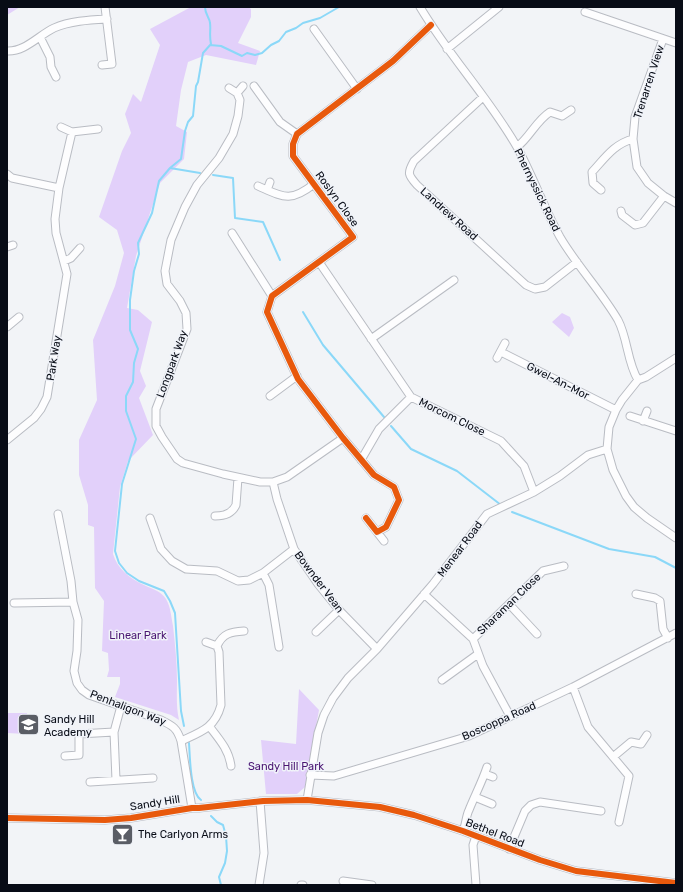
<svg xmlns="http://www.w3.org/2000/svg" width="683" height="892" font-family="Rubik,sans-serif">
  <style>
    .green { fill: #e2d0fa }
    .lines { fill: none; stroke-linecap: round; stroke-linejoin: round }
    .stream { stroke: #8bd8f8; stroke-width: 2 }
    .minor-casing { stroke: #b9bcc3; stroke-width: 9 }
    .minor { stroke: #fdfdfe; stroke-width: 7 }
    .cycleway-casing { stroke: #f0f3f9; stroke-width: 8 }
    .cycleway { stroke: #e8590c; stroke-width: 6 }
    .labels { text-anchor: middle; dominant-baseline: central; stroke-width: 3; stroke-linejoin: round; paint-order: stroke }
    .street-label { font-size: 11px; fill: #080c16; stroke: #f0f3f9 }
    .park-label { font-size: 11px; fill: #4a1572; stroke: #f0f3f9 }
    .poi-label { font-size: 11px; fill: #080c16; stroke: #f0f3f9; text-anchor: start }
  </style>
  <rect width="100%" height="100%" fill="#f2f4f7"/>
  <path class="green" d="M 7,7 L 20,7 L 7,15 Z
    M 191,7 L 248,7 L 251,9 L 251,17 L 238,43 L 260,51 L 256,65 L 206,55 L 188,62 L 181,90 L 176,126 L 187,132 L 184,159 L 160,183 L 150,213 L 136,256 L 127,308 L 138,310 L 152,322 L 140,371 L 146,386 L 139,398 L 153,435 L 128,461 L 120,487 L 113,554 C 117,568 130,579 144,585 C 152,589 161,591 166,599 C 171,608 171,616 173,626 C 175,644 177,662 177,681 C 177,694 176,707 179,720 L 171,715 L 115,697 L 120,684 L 120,677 L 107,677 L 109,670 L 108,653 L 102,651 L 104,601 L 95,588 L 94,527 L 88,525 L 88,505 L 79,475 L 79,440 L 97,400 L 93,340 L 115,286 L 124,253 L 117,230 L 99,217 L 122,151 L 131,133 L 125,114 L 133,94 L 141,102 L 160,45 L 150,29 Z
    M 562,313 L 570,317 L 574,328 L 569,337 L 552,322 Z
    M 299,689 L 319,710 L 305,787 L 297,794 L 266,794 L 261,740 L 296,744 Z
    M 7,713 L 27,713 L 26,734 L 7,733 Z"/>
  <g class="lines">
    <path class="stream" d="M 210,45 L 221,46 L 242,56 L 247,53 L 255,55 L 262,53 L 271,45 L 279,41 L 286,32 L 296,28 L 303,23 L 320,18 L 339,7
      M 170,168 L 200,173
      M 213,175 L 233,178 L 235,218 L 263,222 L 280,260
      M 303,312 L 323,345 L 384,417
      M 391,426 L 411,449 L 457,471 L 501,505
      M 512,512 L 609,549 L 655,557 L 676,568
      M 184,726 L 181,711 L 175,613 L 170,601 L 164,591 L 139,581 L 127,573 L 119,563 L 115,551 L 122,484 L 136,439 L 126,411 L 126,396 L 133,382 L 134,363 L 138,349 L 130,330 L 130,300 L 134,271 L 139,254 L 138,243 L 152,213 L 159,181 L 170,168 L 181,159 L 185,131 L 188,122 L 193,116 L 196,86 L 198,82 L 203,53 L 211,44 C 209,35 211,30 210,23 C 210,18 205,15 205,7
      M 189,743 C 190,756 190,793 201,800
      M 211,816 L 217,822 L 223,825 L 226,836 L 227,851 L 225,863 L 219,877 L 221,885"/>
    <defs>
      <path id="minor" d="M 420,7 C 449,56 489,98 517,147 C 533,176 544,208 560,237 C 577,266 601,291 618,320 C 628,339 627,362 638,380
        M 585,12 L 676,43
        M 314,29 L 357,89
        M 40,37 L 50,57 L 51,67 L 56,77
        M 663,39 L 635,117 L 633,139 L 637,167 L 648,183 L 664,196 L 676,203
        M 447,49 L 499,7
        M 7,51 C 25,52 39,35 54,28 C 70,21 89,20 107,19
        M 102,65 L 112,64 L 105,7
        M 254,86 L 280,122 L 297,134
        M 229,88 L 237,93 L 240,100 L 238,116 L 233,134 L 219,158 L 197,185 L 185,207 L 171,240 L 165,271 L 167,284 L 180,301 L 186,313 L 187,329 L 156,409 L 156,426 L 162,437 L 177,459 L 183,463 L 223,474 L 260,482 L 273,482 L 287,477 L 343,438
        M 237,93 L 243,86
        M 483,97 L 414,161 C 407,173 408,175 417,185 L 526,285 L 535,289 L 545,287 L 577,262
        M 61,127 L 72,132
        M 517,147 C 530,137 536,121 550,112 L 562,116 L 571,110
        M 7,174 L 12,178 L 59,188
        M 258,186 C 283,197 290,203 314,184
        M 267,190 L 270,182
        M 601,190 L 593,183 L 592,172 C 605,158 614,144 633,139
        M 621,211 L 622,215 L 635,225 L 643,223 L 664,196
        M 232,233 L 272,296
        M 7,247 L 13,245
        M 64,261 L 71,258 L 80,248
        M 319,262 L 411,397 L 501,441 L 524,466 L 534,492
        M 7,327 L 19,317
        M 371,339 L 454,280
        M 501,352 L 616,410
        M 497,358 L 505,343
        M 676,358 L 646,377 L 638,380 L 622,400 L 616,410 L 609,427 L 607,449 L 613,470 L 626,496 L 634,507 L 647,518 L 676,538
        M 270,396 L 297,376
        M 630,416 L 676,431
        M 643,421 L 647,411
        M 7,440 L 34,418 L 41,409 L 47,397 L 67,274 L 56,233 L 55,219 L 59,188 L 72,132 L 98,129
        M 361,460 L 379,429 L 411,397
        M 273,482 L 277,499 L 294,549 L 318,584 L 339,610 L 377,649
        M 58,514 L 71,581 L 73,602 L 78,620 L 77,651 L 74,671 L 77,683 L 82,690 L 89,695 L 161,720 C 173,726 177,728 181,741 L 192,808
        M 215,516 C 224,516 232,514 236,505 L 238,478
        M 150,518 L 161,549 L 172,561 L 186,569 L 217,571 L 238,581 L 249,580 L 263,573 L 294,549
        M 366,518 L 377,532 L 386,527 L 399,500 L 394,487 L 374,475 L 343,438 L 298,379 L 267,312 L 272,296 L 353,237 L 293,156 L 293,144 L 297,134 L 393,61 L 431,25
        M 377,532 L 384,541
        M 263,573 L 269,585 L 279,647
        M 424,594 L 473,639 L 483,666 L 510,716
        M 636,594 L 655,598 L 660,601 L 663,629 L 668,638
        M 14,603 L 73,602
        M 509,604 L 537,634
        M 316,632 L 339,610
        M 473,639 L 543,571 L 564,566
        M 217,646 C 223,633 231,632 244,631
        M 442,680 L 478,654
        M 573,687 L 588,727 L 629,776 L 619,822
        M 209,726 C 219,739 229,750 231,766
        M 181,741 C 201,732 215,728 221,705 L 219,652 L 217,646 L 206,642
        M 65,756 L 79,755 L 79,734 L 114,732
        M 613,757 L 631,742 L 641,744 L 647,735
        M 485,774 L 493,777
        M 310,775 L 334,776 L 469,736 L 573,687 L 676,633
        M 116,780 L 114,732 L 121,706
        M 90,782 L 153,778
        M 475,797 L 492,804
        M 307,800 L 318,733 L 324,715 L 333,698 L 348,678 L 377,649 L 433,584 L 487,514 L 534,492 L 560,476 L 588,455 L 607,449
        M 7,818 L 105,820 L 131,818 L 192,808 L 199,808 L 263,801 L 307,800 L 380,807 L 414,815 L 463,831 L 540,860 L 576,871 L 676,883
        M 463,831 C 466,824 466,816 469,810 C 475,795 482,782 487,767
        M 476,836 L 473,845 L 476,885
        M 509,849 L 525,811 L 531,805 L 540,802 L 601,811
        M 343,881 L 372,885
        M 259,885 L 264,853 L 260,801
        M 301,885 L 303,885"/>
    </defs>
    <use href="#minor" class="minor-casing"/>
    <use href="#minor" class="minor"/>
    <defs>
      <path id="cycleway" d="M 366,518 L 377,532 L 386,527 L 399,500 L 394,487 L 374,475 L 343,438 L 298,379 L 267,312 L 272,296 L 353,237 L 293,156 L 293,144 L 297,134 L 393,61 L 431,25
        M 7,818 L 105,820 L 131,818 L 192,808 L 199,808 L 263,801 L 307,800 L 380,807 L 414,815 L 463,831 L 540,860 L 576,871 L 676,883"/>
    </defs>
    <use href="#cycleway" class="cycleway-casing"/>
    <use href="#cycleway" class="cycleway"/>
  </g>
  <defs>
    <symbol id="school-square" viewBox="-11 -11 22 22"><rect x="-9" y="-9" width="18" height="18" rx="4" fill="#5a5d65" stroke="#f0f3f9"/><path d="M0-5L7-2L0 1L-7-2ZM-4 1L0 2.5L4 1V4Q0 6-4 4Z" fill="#fff"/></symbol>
    <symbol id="bar-square" viewBox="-11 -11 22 22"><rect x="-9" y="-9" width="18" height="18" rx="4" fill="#5a5d65" stroke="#f0f3f9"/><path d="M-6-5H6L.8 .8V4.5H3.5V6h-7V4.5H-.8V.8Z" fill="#fff"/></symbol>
  </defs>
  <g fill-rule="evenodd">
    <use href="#school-square" x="16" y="712" width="25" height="25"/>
    <use href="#bar-square" x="110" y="822" width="25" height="25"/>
  </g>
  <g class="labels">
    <g class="street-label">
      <text transform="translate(649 82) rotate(-72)">Trenarren View</text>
      <text transform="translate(537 190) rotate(64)">Phernyssick Road</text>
      <text transform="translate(337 199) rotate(54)">Roslyn Close</text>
      <text transform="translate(449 214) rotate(42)">Landrew Road</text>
      <text transform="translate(54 358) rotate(-81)">Park Way</text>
      <text transform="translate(172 364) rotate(-70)">Longpark Way</text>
      <text transform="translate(558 381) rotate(27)">Gwel-An-Mor</text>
      <text transform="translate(452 417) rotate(26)">Morcom Close</text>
      <text transform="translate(460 549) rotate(-53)">Menear Road</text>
      <text transform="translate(319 582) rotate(53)">Bownder Vean</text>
      <text transform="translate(509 604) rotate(-44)">Sharaman Close</text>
      <text transform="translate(128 708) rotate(21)">Penhaligon Way</text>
      <text transform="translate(499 721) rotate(-24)">Boscoppa Road</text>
      <text transform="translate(155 803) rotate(-9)">Sandy Hill</text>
      <text transform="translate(495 833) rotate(21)">Bethel Road</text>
    </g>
    <g class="park-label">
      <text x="138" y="635">Linear Park</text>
      <text x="286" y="766">Sandy Hill Park</text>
    </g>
    <g class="poi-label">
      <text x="44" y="719">Sandy Hill<tspan x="44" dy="13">Academy</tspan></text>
      <text x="138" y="834">The Carlyon Arms</text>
    </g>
  </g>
  <rect width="683" height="892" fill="none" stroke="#080c16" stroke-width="16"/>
</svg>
